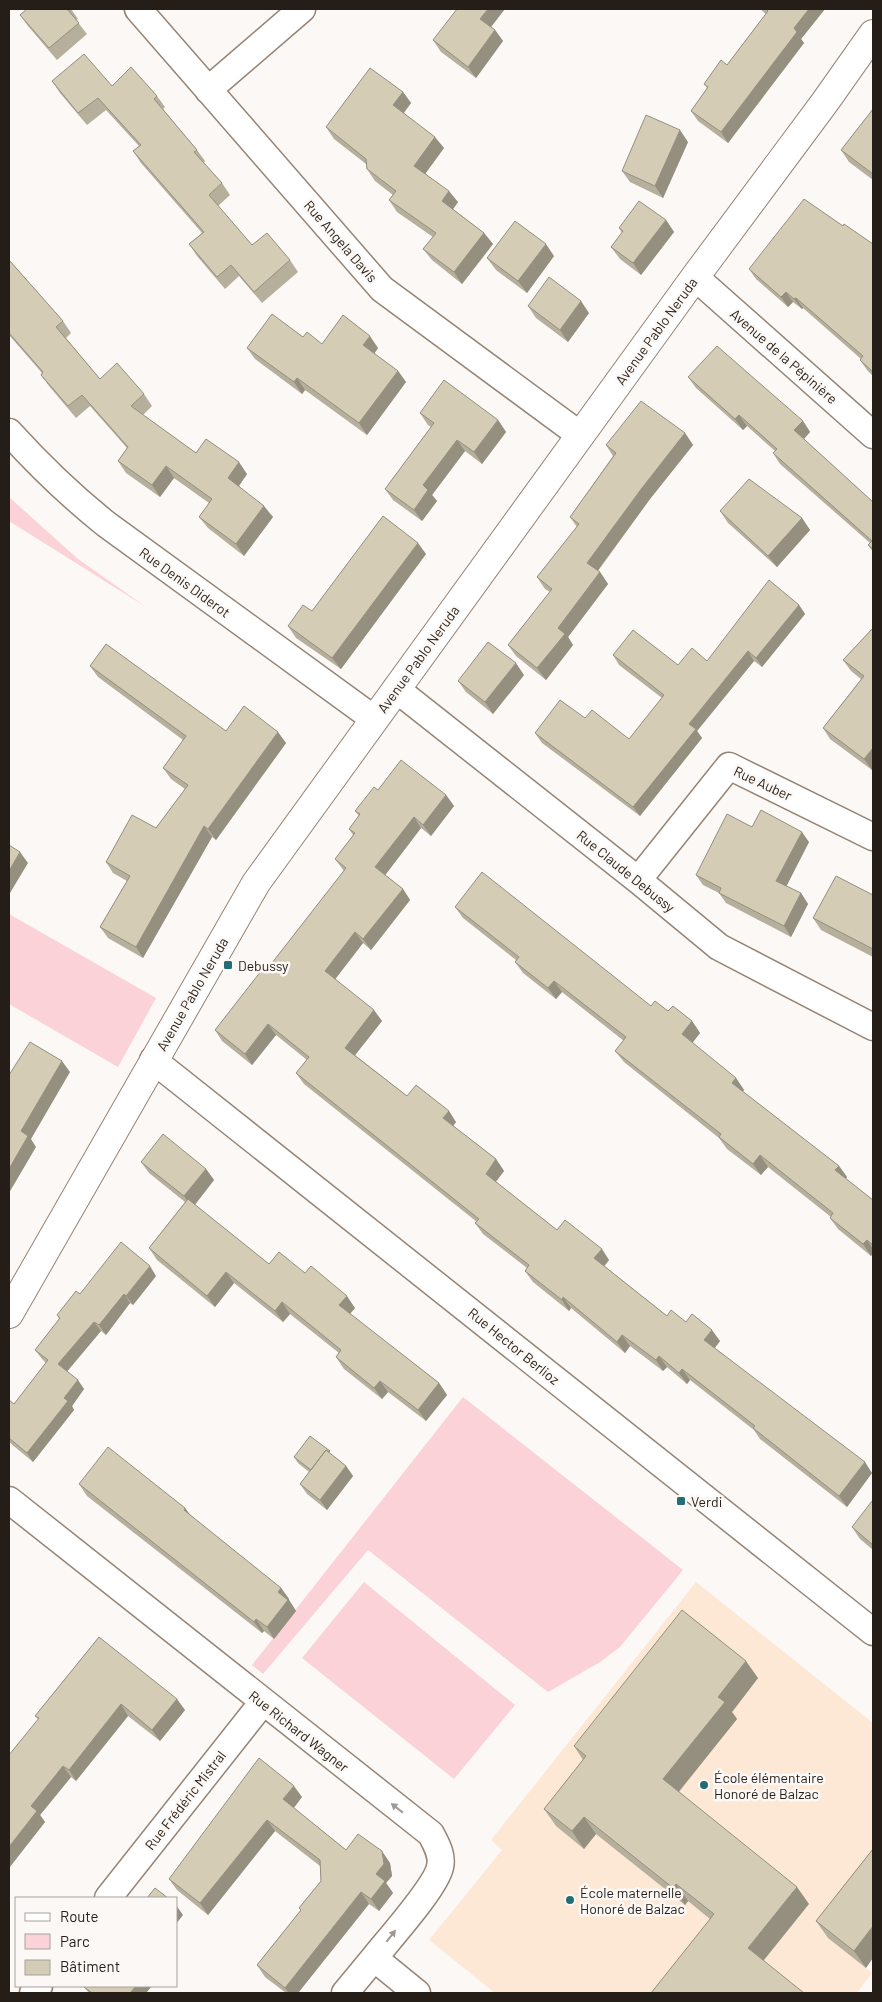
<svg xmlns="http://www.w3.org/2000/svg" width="882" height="2002" font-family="Barlow,sans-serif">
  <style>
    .built { fill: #fde8d6 }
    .green { fill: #fad2d7 }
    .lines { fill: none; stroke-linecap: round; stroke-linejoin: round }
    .minor-casing { stroke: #968475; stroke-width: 29 }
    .tertiary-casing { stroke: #968475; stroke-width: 30 }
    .minor { stroke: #fff; stroke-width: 26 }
    .tertiary { stroke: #fff; stroke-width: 28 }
    .wall { fill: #b6af9c }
    .shaded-wall { fill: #948f7f }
    .building { fill: #d4ccb5; stroke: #948f7f }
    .oneway { fill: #9d9a97 }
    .poi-dot { fill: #236e72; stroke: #fcf8f5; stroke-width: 2 }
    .labels { text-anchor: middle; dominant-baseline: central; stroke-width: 5; stroke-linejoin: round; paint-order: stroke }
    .street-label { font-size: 14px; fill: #251e18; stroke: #fcf8f5 }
    .poi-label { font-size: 14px; fill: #251e18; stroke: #fcf8f5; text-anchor: start }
  </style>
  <rect width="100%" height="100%" fill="#fcf8f5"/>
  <path class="built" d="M 696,1582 L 873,1723 L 873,1958 L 866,1968 L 872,1973 L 857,1993 L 495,1993 L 429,1940 L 502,1850 L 491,1840 Z"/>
  <path class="green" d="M 9,497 L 78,559 L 146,607 L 9,521 Z
    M 9,914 L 156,998 L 118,1067 L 9,1004 Z
    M 463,1397 L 683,1570 L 620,1647 L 600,1662 L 548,1692 L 368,1550 L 263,1674 L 252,1665 Z
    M 364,1582 L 515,1705 L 454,1779 L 302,1658 Z"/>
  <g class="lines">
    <defs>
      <path id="minor" d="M 138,9 L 382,289 L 580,435
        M 208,90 L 302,9
        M 695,277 L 873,435
        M 9,432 C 39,465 71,496 106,524 L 374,719
        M 396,689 L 638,880 L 719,947 L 873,1027
        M 638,880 L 729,766 L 873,837
        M 153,1060 L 873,1632
        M 9,1500 L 431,1834 C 436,1844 443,1855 440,1867 C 436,1887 389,1939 374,1958 L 417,1993
        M 108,1898 L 263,1702
        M 33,1993 L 39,1986
        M 345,1993 L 374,1958"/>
      <path id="tertiary" d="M 9,1314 L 256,883 L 695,277 L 825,102 L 873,34"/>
    </defs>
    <use href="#minor" class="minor-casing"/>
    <use href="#tertiary" class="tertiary-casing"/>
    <use href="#minor" class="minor"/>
    <use href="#tertiary" class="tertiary"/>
  </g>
  <path class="wall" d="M 25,9 L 71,9 L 78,19 L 76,20 L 87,34 L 57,60 L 28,26 L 20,15 L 26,10 Z
    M 760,9 L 825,9 L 801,39 L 804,43 L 728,143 L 698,121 L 691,111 L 707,88 L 704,84 L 727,65 L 766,14 Z
    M 491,27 L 495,30 L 503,41 L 476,78 L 441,52 L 433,40 Z
    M 52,81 L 112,86 L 157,96 L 165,107 L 163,109 L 197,150 L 205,161 L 204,163 L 222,183 L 230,195 L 218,206 L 252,245 L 290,260 L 298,272 L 262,303 L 239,276 L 225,289 L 197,256 L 189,244 L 202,233 L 141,163 L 133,151 L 139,146 L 106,110 L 87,125 L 60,93 Z
    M 403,92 L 411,103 L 404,113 L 444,148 L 425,173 L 458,202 L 453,209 L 484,233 L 493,244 L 462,284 L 432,260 L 423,249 L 433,237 L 397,212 L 389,200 L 393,195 L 375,181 L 367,169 L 366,164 L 334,139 L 326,127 Z
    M 873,109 L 873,180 L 849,162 L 841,150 Z
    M 688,142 L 663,198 L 630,182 L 622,171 Z
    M 666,220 L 674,232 L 641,275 L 620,259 L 611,247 L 622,233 L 619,228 Z
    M 843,226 L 873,244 L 873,376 L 867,370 L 860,360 L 861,359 L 803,308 L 802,309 L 793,302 L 788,307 L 756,279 L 749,269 Z
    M 554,256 L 527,293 L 496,270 L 487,258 Z
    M 9,260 L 63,321 L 71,333 L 66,338 L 100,379 L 144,394 L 152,406 L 143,415 L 196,453 L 247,474 L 239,486 L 273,517 L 244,556 L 208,528 L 199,517 L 209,503 L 174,478 L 160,497 L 126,473 L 118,461 L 127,448 L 90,406 L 76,418 L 49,386 L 41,375 L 42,373 L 9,335 Z
    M 528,306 L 589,313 L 568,342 L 536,318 Z
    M 303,337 L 322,344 L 378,348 L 374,353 L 398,371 L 406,382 L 367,435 L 305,390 L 302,394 L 255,359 L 247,348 Z
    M 688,377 L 803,421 L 810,432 L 804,439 L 873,502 L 873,552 L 868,545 L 870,543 L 780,464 L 773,453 L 775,451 L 747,426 L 743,430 L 696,388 Z
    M 420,413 L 498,420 L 506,432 L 482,464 L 465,451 L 432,495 L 437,501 L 422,521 L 393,500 L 385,489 L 431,427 L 428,425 Z
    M 685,433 L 693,445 L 650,499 L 598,571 L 600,572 L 608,584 L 568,637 L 573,645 L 546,680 L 516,656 L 508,645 L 550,592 L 545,589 L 537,577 L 577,527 L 570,517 L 613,456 L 606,445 Z
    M 720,511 L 802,518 L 810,530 L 777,567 L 728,523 Z
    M 426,554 L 341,669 L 296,638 L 288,626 L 312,611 Z
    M 799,605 L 805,614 L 762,667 L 754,661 L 697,731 L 702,738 L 640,816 L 542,743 L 535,733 L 585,718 L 629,739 L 662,698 L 619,665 L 613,655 L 678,665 L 707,661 Z
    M 873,628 L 872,770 L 830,739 L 823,728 L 861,679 L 851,671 L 843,660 Z
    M 90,666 L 226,731 L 286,743 L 216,840 L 212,837 L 143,958 L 108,938 L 100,927 L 127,881 L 113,873 L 106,862 L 156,828 L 185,789 L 171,779 L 163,768 L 183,740 L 98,677 Z
    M 524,675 L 493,714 L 466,692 L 458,681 Z
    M 378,790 L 446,795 L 454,806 L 431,836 L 421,828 L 385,875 L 403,889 L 410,900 L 371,950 L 363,943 L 335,979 L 382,1021 L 355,1055 L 407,1096 L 456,1122 L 453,1126 L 496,1159 L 504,1171 L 496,1182 L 557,1230 L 609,1260 L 604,1266 L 667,1316 L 686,1322 L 720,1341 L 715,1348 L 872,1473 L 847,1507 L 760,1439 L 754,1430 L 690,1380 L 687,1384 L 667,1367 L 663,1371 L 630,1346 L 625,1353 L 571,1308 L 569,1311 L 533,1282 L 525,1271 L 527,1268 L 483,1234 L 475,1223 L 477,1222 L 304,1084 L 296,1073 L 307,1060 L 276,1035 L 252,1065 L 222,1041 L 215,1030 L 268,968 L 344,871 L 335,859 L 353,835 L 349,829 L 359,816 L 355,811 Z
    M 752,827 L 809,842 L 786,886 L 801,893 L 808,904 L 791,937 L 726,903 L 719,893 L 703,885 L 696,875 Z
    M 873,895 L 873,957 L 821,930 L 813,918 Z
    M 455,907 L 651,1006 L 668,1011 L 692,1021 L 700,1033 L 692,1043 L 736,1078 L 744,1090 L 742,1092 L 839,1166 L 847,1177 L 846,1179 L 873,1200 L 873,1253 L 871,1256 L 838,1229 L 830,1218 L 831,1217 L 768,1167 L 761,1175 L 727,1149 L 719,1138 L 624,1062 L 615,1051 L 624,1041 L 562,992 L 556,999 L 523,973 L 515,962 L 516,960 L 463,918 Z
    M 141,1162 L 206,1169 L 214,1180 L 195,1205 L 269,1264 L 305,1273 L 355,1308 L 350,1314 L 439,1383 L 447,1395 L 426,1421 L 388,1392 L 382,1399 L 344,1369 L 336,1357 L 339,1353 L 290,1314 L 283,1322 L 234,1283 L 215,1307 L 157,1260 L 149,1248 L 185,1202 L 149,1173 Z
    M 156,1276 L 133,1305 L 130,1303 L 106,1335 L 101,1331 L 67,1371 L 84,1389 L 72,1406 L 74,1410 L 33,1462 L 9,1442 L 9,1400 L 14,1404 L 46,1363 L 42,1359 L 35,1350 L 59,1319 L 57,1315 L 80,1294 Z
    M 294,1457 L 334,1457 L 346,1466 L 353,1476 L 327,1510 L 307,1494 L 300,1484 L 309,1472 L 298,1463 Z
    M 79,1484 L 185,1508 L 191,1516 L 281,1588 L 289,1599 L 289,1600 L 296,1611 L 274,1639 L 264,1631 L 262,1633 L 87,1496 Z
    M 873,1502 L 873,1550 L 860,1539 L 852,1527 Z
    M 99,1637 L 185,1710 L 160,1741 L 128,1716 L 76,1781 L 71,1777 L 40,1815 L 45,1822 L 9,1868 L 38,1719 L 35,1716 Z
    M 758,1678 L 732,1712 L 737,1719 L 679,1792 L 809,1904 L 710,1919 L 688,1901 L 685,1905 L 596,1834 L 584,1849 L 556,1826 L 544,1809 L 583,1760 L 574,1746 Z
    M 302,1797 L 294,1808 L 346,1850 L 390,1863 L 392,1876 L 386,1883 L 393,1893 L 379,1911 L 369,1904 L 298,1993 L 286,1993 L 265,1977 L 257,1965 L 301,1910 L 299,1908 L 321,1881 L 320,1866 L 275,1831 L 208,1915 L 177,1890 L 169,1879 Z
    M 873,1849 L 866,1968 L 828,1938 L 816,1921 Z
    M 85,1986 L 150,1986 L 151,1987 L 146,1993 L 89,1993 L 84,1987 Z"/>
  <path class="shaded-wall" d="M 488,9 L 505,9 L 488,31 L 480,19 Z
    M 809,9 L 825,9 L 801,39 L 804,43 L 728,143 L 721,132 L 794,28 Z
    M 495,30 L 503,41 L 476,78 L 468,67 Z
    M 403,92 L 411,103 L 401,116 L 393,105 Z
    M 680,130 L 688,142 L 663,198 L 655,186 Z
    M 435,137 L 444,148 L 423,177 L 414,166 Z
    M 449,191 L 458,202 L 451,212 L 442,201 Z
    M 666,220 L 674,232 L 641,275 L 633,263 Z
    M 484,233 L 493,244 L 462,284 L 454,272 Z
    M 546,244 L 554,256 L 527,293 L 518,281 Z
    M 786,292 L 793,302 L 788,307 L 781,297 Z
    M 796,298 L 803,308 L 802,309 L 794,299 Z
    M 581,301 L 589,313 L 568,342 L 560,330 Z
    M 370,336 L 378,348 L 372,357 L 363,345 Z
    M 398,371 L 406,382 L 367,435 L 359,423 Z
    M 297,378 L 305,390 L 302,394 L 294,382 Z
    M 739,415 L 747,426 L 743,430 L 735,419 Z
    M 498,420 L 506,432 L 482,464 L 474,452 Z
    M 803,421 L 810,432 L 802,441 L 794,430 Z
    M 685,433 L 693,445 L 650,499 L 595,574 L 587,563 L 642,488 Z
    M 457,440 L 465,451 L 432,495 L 437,501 L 422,521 L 414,510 L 423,485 Z
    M 239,462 L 247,474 L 236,490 L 228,478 Z
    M 166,466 L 174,478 L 160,497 L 152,485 Z
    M 264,506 L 273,517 L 244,556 L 236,544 Z
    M 802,518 L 810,530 L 777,567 L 768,556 Z
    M 418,543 L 426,554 L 341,669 L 332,658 Z
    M 600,572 L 608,584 L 568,637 L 573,645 L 546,680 L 537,668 L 558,628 Z
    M 799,605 L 805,614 L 762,667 L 756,658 Z
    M 748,651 L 754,661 L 697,731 L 702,738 L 640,816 L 633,807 L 689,724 Z
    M 516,663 L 524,675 L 493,714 L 485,702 Z
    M 278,732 L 286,743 L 216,840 L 208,829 Z
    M 873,748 L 873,768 L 872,770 L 864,759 Z
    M 446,795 L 454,806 L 431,836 L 423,825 Z
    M 414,817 L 421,828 L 383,878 L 375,867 Z
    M 204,826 L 212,837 L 143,958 L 136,947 Z
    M 802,832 L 809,842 L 784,891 L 776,881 Z
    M 20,852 L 28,863 L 10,893 L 9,891 L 9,871 Z
    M 403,889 L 410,900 L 371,950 L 363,939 Z
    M 801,893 L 808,904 L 791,937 L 784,926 Z
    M 355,932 L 363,943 L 333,982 L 325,971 Z
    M 554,981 L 562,992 L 556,999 L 548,988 Z
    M 374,1010 L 382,1021 L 352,1059 L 345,1048 Z
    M 692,1021 L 700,1033 L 690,1046 L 682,1034 Z
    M 268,1024 L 276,1035 L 252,1065 L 245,1054 Z
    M 62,1061 L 70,1072 L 31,1139 L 36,1147 L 9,1193 L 9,1169 L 21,1131 Z
    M 736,1078 L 744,1090 L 740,1095 L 732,1083 Z
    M 449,1111 L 456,1122 L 451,1129 L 443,1118 Z
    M 760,1155 L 768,1167 L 761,1175 L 753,1164 Z
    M 496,1159 L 504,1171 L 493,1185 L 486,1174 Z
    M 839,1166 L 847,1177 L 843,1182 L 835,1170 Z
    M 206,1169 L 214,1180 L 192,1208 L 184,1196 Z
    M 867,1240 L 873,1249 L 873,1253 L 871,1256 L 863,1244 Z
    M 602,1249 L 609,1260 L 602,1269 L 594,1258 Z
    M 150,1266 L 156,1276 L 133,1305 L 126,1296 Z
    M 226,1272 L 234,1283 L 215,1307 L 207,1296 Z
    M 124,1294 L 130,1303 L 106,1335 L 99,1325 Z
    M 347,1296 L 355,1308 L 347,1317 L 339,1305 Z
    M 563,1297 L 571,1308 L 569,1311 L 562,1300 Z
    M 282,1302 L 290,1314 L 283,1322 L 275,1311 Z
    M 94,1322 L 101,1331 L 65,1374 L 58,1364 Z
    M 712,1330 L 720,1341 L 712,1351 L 704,1340 Z
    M 622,1335 L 630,1346 L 625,1353 L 617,1342 Z
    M 659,1356 L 667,1367 L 663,1371 L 656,1360 Z
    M 682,1369 L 690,1380 L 687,1384 L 679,1373 Z
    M 78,1380 L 84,1389 L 72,1406 L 74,1410 L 33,1462 L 27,1453 L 64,1398 Z
    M 380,1381 L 388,1392 L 382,1399 L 374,1388 Z
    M 439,1383 L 447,1395 L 426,1421 L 418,1410 Z
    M 865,1462 L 872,1473 L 847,1507 L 839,1496 Z
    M 346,1466 L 353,1476 L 327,1510 L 320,1500 Z
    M 185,1508 L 193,1519 L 184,1510 Z
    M 281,1588 L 289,1599 L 289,1600 L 296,1611 L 274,1639 L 267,1627 L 278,1592 Z
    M 256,1619 L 264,1631 L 262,1633 L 254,1622 Z
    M 746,1661 L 758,1678 L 732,1712 L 737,1719 L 675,1796 L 663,1779 L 718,1697 Z
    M 177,1699 L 185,1710 L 160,1741 L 152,1730 Z
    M 121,1704 L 128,1716 L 76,1781 L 69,1770 Z
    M 63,1766 L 71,1777 L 40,1815 L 45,1822 L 9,1868 L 9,1847 L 31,1806 Z
    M 294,1786 L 302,1797 L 291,1811 L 283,1799 Z
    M 584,1817 L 596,1834 L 584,1849 L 572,1831 Z
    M 267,1820 L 275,1831 L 208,1915 L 200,1903 Z
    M 382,1851 L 390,1863 L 392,1876 L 386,1883 L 393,1893 L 379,1911 L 371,1899 Z
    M 676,1884 L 688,1901 L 685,1905 L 673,1888 Z
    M 797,1887 L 809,1904 L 760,1965 L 748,1948 Z
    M 361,1892 L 369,1904 L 298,1993 L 289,1993 L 285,1988 Z
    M 176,1905 L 183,1915 L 176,1924 Z
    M 873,1926 L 873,1958 L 866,1968 L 854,1951 Z
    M 136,1986 L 150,1986 L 151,1987 L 146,1993 L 130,1993 Z"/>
  <path class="building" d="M 27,9 L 67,9 L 79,23 L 49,48 L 20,15 Z
    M 457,9 L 488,9 L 480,19 L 495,30 L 468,67 L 433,40 Z
    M 766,9 L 809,9 L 794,28 L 797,32 L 721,132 L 691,111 L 708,87 L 704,84 L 721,60 L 727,65 L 768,11 Z
    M 84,54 L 112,86 L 131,67 L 157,96 L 154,99 L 197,150 L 194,152 L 222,183 L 209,195 L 252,245 L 267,233 L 290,260 L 254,292 L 231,265 L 217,277 L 189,244 L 204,232 L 133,151 L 141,145 L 98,98 L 78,113 L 52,81 Z
    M 370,68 L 403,92 L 393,105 L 435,137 L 414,166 L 449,191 L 442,201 L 484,233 L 454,272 L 423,249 L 436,233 L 389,200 L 396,191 L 367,169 L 366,159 L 326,127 Z
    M 873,109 L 873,174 L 841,150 Z
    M 646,115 L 680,130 L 655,186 L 622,171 Z
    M 804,199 L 843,226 L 844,224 L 873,244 L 873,372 L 860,360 L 863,356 L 796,298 L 794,299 L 786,292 L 781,297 L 749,269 Z
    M 639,201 L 666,220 L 633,263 L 611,247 L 623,231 L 619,228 Z
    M 515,221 L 546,244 L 518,281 L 487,258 Z
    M 9,260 L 63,321 L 56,327 L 100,379 L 117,363 L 144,394 L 131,406 L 196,453 L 206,439 L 239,462 L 228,478 L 264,506 L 236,544 L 199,517 L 212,499 L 166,466 L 152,485 L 118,461 L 128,447 L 82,395 L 68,406 L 41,375 L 43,372 L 9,333 Z
    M 549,277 L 581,301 L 560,330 L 528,306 Z
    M 272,314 L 303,337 L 307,332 L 322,344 L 343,315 L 370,336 L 363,345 L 398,371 L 359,423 L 297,378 L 294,382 L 247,348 Z
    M 717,346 L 803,421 L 794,430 L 873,502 L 873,549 L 868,545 L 872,541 L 773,453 L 777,449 L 739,415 L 735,419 L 688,377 Z
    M 444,380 L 498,420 L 474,452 L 457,440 L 423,485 L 428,490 L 414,510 L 385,489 L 434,423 L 420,413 Z
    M 641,401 L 685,433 L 642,488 L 587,563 L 600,572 L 558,628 L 565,634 L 537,668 L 508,645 L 552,589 L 537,577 L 579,524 L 570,517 L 616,453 L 606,445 Z
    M 749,479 L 802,518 L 768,556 L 720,511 Z
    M 383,516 L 418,543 L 332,658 L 288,626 L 303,605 L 312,611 Z
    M 769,580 L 799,605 L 756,658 L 748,651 L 689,724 L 696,729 L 633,807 L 535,733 L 560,700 L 585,718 L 592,710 L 629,739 L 664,695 L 613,655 L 633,630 L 678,665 L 692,648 L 707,661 Z
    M 873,628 L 873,748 L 864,759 L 823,728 L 864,676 L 843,660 Z
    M 488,642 L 516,663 L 485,702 L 458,681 Z
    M 106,644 L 226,731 L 244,706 L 278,732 L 208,829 L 204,826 L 136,947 L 100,927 L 130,876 L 106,862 L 132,815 L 156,828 L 188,785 L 163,768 L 186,736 L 90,666 Z
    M 401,760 L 446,795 L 423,825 L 414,817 L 375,867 L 403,889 L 363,939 L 355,932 L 325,971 L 374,1010 L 345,1048 L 407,1096 L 416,1085 L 449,1111 L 443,1118 L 496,1159 L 486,1174 L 557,1230 L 565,1220 L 602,1249 L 594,1258 L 667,1316 L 671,1310 L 686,1322 L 692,1314 L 712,1330 L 704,1340 L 865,1462 L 839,1496 L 753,1428 L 755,1426 L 682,1369 L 679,1373 L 659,1356 L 656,1360 L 622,1335 L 617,1342 L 563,1297 L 562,1300 L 525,1271 L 529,1265 L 475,1223 L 479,1219 L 296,1073 L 309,1057 L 268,1024 L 245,1054 L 215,1030 L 265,966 L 268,968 L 346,868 L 335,859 L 355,833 L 349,829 L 360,814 L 355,811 L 374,787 L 378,790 Z
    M 761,810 L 802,832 L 776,881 L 801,893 L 784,926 L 719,893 L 721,888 L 696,875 L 727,814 L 752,827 Z
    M 9,845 L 20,852 L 9,871 Z
    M 482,872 L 651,1006 L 655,1001 L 668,1011 L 673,1006 L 692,1021 L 682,1034 L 736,1078 L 732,1083 L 839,1166 L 835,1170 L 873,1200 L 873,1245 L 867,1240 L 863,1244 L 830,1218 L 833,1213 L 760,1155 L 753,1164 L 719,1137 L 721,1134 L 615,1051 L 626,1037 L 554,981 L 548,988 L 515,962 L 519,957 L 455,907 Z
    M 836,876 L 873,895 L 873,949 L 813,918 Z
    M 30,1042 L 62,1061 L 21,1131 L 28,1136 L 9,1169 L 9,1075 Z
    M 163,1134 L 206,1169 L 184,1196 L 141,1162 Z
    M 188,1199 L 269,1264 L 279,1252 L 305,1273 L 311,1266 L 347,1296 L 339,1305 L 439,1383 L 418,1410 L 380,1381 L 374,1388 L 336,1357 L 341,1350 L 282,1302 L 275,1311 L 226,1272 L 207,1296 L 149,1248 Z
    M 121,1242 L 150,1266 L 126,1296 L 124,1294 L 99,1325 L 94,1322 L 58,1364 L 78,1380 L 64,1398 L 68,1401 L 27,1453 L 9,1438 L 9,1400 L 14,1404 L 48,1360 L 35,1350 L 60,1318 L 57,1315 L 76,1291 L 80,1294 Z
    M 310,1436 L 330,1451 L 329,1452 L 326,1450 L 311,1470 L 294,1457 Z
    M 108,1447 L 185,1508 L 184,1510 L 281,1588 L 278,1592 L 288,1600 L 267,1627 L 256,1619 L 254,1622 L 79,1484 Z
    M 326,1450 L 346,1466 L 320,1500 L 300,1484 Z
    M 872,1501 L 873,1502 L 873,1545 L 852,1527 Z
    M 682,1610 L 746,1661 L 718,1697 L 725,1702 L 663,1779 L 797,1887 L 748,1948 L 804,1993 L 651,1993 L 714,1914 L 676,1884 L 673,1888 L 584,1817 L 572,1831 L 544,1809 L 586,1756 L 574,1746 Z
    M 99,1637 L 177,1699 L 152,1730 L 121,1704 L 69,1770 L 63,1766 L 31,1806 L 37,1811 L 9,1847 L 9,1755 L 39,1718 L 35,1716 Z
    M 259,1758 L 294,1786 L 283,1799 L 346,1850 L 358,1834 L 382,1851 L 384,1864 L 376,1874 L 385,1881 L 371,1899 L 361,1892 L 285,1988 L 257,1965 L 301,1910 L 299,1908 L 321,1881 L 320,1860 L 267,1820 L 200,1903 L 169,1879 Z
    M 873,1849 L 873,1926 L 854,1951 L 816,1921 Z
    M 155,1888 L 168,1898 L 147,1898 Z
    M 85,1986 L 136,1986 L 130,1993 L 92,1993 L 84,1987 Z"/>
  <defs><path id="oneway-solid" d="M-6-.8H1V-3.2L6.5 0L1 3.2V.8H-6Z" transform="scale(1.25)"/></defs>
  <g class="oneway">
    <use href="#oneway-solid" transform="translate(397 1808) rotate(-142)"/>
    <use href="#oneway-solid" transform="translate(391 1936) rotate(-52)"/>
  </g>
  <g class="poi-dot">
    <rect x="223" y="960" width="10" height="10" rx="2.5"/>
    <rect x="676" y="1496" width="10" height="10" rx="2.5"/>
    <circle cx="704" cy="1785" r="5"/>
    <circle cx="570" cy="1900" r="5"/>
  </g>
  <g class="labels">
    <g class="street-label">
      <text transform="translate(341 241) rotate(49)">Rue Angela Davis</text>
      <text transform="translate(656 331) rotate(-54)">Avenue Pablo Neruda</text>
      <text transform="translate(784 356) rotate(41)">Avenue de la Pépinière</text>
      <text transform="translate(185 582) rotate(36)">Rue Denis Diderot</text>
      <text transform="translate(418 659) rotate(-54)">Avenue Pablo Neruda</text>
      <text transform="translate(763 783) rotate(25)">Rue Auber</text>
      <text transform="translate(626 871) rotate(39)">Rue Claude Debussy</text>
      <text transform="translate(192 994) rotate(-60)">Avenue Pablo Neruda</text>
      <text transform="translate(514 1346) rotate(39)">Rue Hector Berlioz</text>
      <text transform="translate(299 1731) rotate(38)">Rue Richard Wagner</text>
      <text transform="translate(185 1800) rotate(-52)">Rue Frédéric Mistral</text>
    </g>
    <g class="poi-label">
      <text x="238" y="965">Debussy</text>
      <text x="691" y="1501">Verdi</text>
      <text x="714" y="1777">École élémentaire<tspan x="714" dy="16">Honoré de Balzac</tspan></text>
      <text x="580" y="1892">École maternelle<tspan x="580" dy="16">Honoré de Balzac</tspan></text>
    </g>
  </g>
  <rect width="882" height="2002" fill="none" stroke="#251e18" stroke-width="20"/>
  <rect x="15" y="1897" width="162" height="90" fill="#fcf8f5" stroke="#a6a19d"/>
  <rect x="25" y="1913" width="25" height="8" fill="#ffffff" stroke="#a6a19d"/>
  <text x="60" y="1922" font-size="15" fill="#251e18">Route</text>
  <rect x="25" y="1934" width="25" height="15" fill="#fad2d7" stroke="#a6a19d"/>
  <text x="60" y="1947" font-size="15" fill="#251e18">Parc</text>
  <rect x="25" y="1960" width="25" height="15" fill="#d4ccb5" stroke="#a6a19d"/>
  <text x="60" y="1972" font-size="15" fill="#251e18">Bâtiment</text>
</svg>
